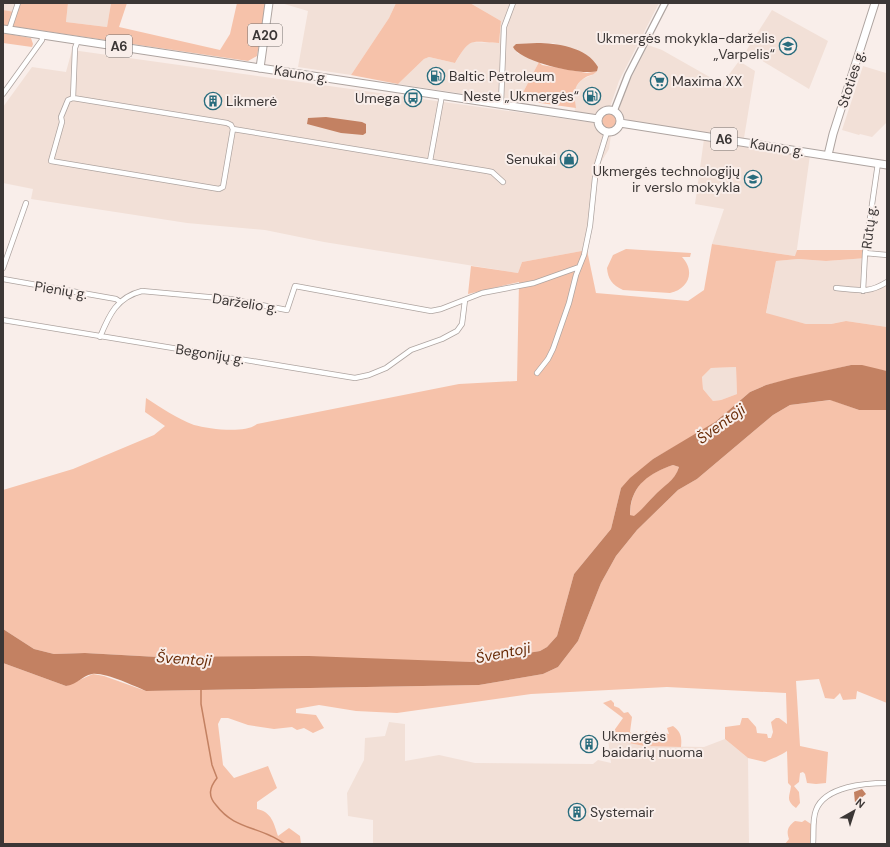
<svg xmlns="http://www.w3.org/2000/svg" width="890" height="847" font-family="'DM Sans',sans-serif">
  <style>
    .built { fill: #f2e0d7 }
    .green { fill: #f6c2aa; fill-rule: evenodd }
    .water { fill: #c38162; fill-rule: evenodd }
    .lines { fill: none; stroke-linecap: round; stroke-linejoin: round }
    .stream { stroke: #c38162; stroke-width: 1.5 }
    .minor-casing { stroke: #aea4a0; stroke-width: 6 }
    .tertiary-casing { stroke: #aea4a0; stroke-width: 8 }
    .primary-casing { stroke: #aea4a0; stroke-width: 9 }
    .trunk-casing { stroke: #aea4a0; stroke-width: 9 }
    .minor { stroke: #fff; stroke-width: 4.5 }
    .tertiary { stroke: #fff; stroke-width: 5.5 }
    .primary { stroke: #fff; stroke-width: 7 }
    .trunk { stroke: #fff; stroke-width: 7 }
    .labels { text-anchor: middle; dominant-baseline: central; stroke-width: 4; stroke-linejoin: round; paint-order: stroke }
    .shield { fill: #f9eeea; stroke: #756e6c; stroke-width: 1 }
    .shield-label { font-size: 13px; font-weight: bold; fill: #3c3736 }
    .poi-label { font-size: 14px; fill: #3c3736; stroke: #f9eeea; text-anchor: end }
    .street-label { font-size: 14px; fill: #3c3736; stroke: #f9eeea }
    .water-label { font-size: 15px; font-style: italic; fill: #6a2d09; stroke: #f9eeea }
  </style>
  <rect width="100%" height="100%" fill="#f9eeea"/>
  <path class="built" d="M 3,3 L 18,3 L 15,12 L 3,10 Z
    M 68,3 L 111,3 L 107,27 L 66,22 Z
    M 281,3 L 396,3 L 389,18 L 351,75 L 298,67 L 308,11 Z
    M 470,3 L 659,3 L 619,81 L 610,107 L 596,115 L 575,112 L 573,91 L 581,80 L 592,75 L 591,60 L 572,49 L 553,43 L 516,44 L 517,53 L 539,62 L 519,100 L 491,98 L 398,84 L 424,59 L 429,57 L 455,63 L 466,45 L 470,42 L 499,43 L 501,21 Z
    M 772,10 L 828,41 L 809,89 L 746,51 Z
    M 648,45 L 662,50 L 722,84 L 739,61 L 755,71 L 744,138 L 631,121 L 623,118 L 619,110 L 624,92 Z
    M 72,50 L 595,123 L 601,131 L 611,135 L 609,149 L 600,164 L 587,250 L 522,262 L 518,273 L 324,242 L 265,230 L 187,223 L 31,199 L 33,189 L 3,183 L 3,107 L 32,67 L 66,72 Z
    M 863,66 L 886,73 L 887,71 L 887,122 L 872,137 L 860,134 L 859,135 L 842,130 Z
    M 704,139 L 810,155 L 796,256 L 712,244 L 724,209 L 695,204 Z
    M 867,258 L 864,286 L 876,288 L 887,280 L 887,327 L 846,321 L 831,324 L 806,324 L 766,314 L 776,261 L 798,259 L 826,261 Z
    M 736,367 L 737,394 L 721,400 L 713,401 L 703,389 L 702,377 L 711,368 Z
    M 389,722 L 405,724 L 405,761 L 439,755 L 475,763 L 593,764 L 598,760 L 611,763 L 608,739 L 644,746 L 704,747 L 725,739 L 748,758 L 749,844 L 375,844 L 373,843 L 373,820 L 348,816 L 347,793 L 364,760 L 365,738 L 385,736 Z"/>
  <path class="green" d="M 18,3 L 68,3 L 66,22 L 107,27 L 111,3 L 127,3 L 119,27 L 220,50 L 230,34 L 237,3 L 266,3 L 257,56 L 248,61 L 3,25 L 3,10 L 15,12 Z
    M 396,3 L 470,3 L 501,21 L 499,43 C 470,42 471,36 455,63 L 429,57 L 424,59 L 398,84 L 351,75 L 389,18 Z
    M 3,33 L 31,38 L 33,44 L 32,47 L 3,43 Z
    M 539,62 L 542,65 L 587,73 L 597,71 C 594,75 590,75 586,77 C 572,85 574,95 576,108 L 519,100 Z
    M602 121a8 8 0 1 1 16 0a8 8 0 1 1-16 0Z
    M 712,244 L 795,256 L 797,250 L 868,250 L 867,258 L 826,261 L 798,259 L 776,261 L 766,313 L 806,324 L 831,324 L 846,321 L 887,327 L 887,371 L 851,365 L 766,385 L 750,392 L 715,422 L 695,435 L 653,459 L 621,488 L 611,529 L 574,574 L 557,636 L 547,647 L 540,651 L 472,662 L 158,657 L 85,653 L 54,654 L 34,649 L 3,629 L 3,490 L 73,469 L 154,435 L 165,426 L 145,412 L 146,398 C 160,407 178,419 194,425 C 209,429 245,434 257,424 L 459,384 L 517,381 L 519,282 L 468,294 L 471,266 L 518,273 L 522,262 L 587,250 L 596,293 L 688,301 L 704,290 ZM 736,367 L 737,394 L 721,400 L 713,401 L 703,389 L 702,377 L 711,368 Z
    M 626,249 L 691,253 L 690,257 L 682,257 C 696,272 688,289 670,293 L 623,290 C 612,285 608,279 607,268 L 613,255 Z
    M 831,400 L 859,410 L 887,410 L 887,703 L 857,691 L 856,699 L 843,700 L 840,693 L 834,699 L 825,698 L 819,679 L 796,681 L 800,746 L 828,752 L 826,783 L 816,784 L 807,783 L 805,774 L 803,772 L 800,773 L 799,782 L 794,786 L 799,792 L 800,803 L 796,808 C 785,800 790,796 791,786 L 788,783 L 787,751 C 780,756 773,758 765,762 L 748,758 L 725,739 L 725,727 L 740,725 L 742,718 L 748,718 L 756,727 L 757,733 L 767,734 L 768,738 L 771,738 L 773,732 L 771,722 L 776,718 L 779,718 L 787,724 L 786,693 L 667,687 L 531,694 L 397,713 L 356,711 L 319,705 L 296,709 L 296,713 L 316,715 L 324,728 L 313,733 L 304,728 L 297,730 L 292,727 L 274,729 L 248,725 L 228,718 L 221,718 L 218,724 L 223,765 L 234,778 L 268,766 L 277,788 L 257,802 L 257,809 C 272,812 274,824 278,836 L 289,828 L 300,836 L 301,844 L 3,844 L 3,663 L 66,686 L 93,674 L 104,676 L 146,691 L 479,685 L 543,674 L 558,667 L 578,641 L 601,583 L 616,556 L 637,530 L 678,490 L 697,479 L 773,415 L 790,405 Z
    M 673,465 L 679,467 C 675,481 664,486 654,496 C 647,503 642,510 634,517 L 630,515 C 631,485 647,474 673,465 Z
    M 611,700 L 614,703 L 614,706 L 619,708 L 624,713 L 628,712 L 632,717 L 630,732 L 635,736 L 642,738 L 641,735 L 647,731 L 649,735 L 659,737 L 663,733 L 669,734 L 667,728 L 673,726 C 681,732 682,737 681,747 L 644,746 L 608,739 L 623,718 L 603,703 Z
    M 805,820 L 811,824 L 812,830 L 810,844 L 785,844 L 789,839 C 786,831 788,826 795,821 L 802,822 Z"/>
  <path class="water" d="M 537,43 C 556,43 587,47 598,67 L 597,71 C 582,76 520,62 513,47 L 516,44 Z
    M 326,117 L 362,122 L 366,124 L 366,133 L 363,135 L 341,133 L 307,124 L 308,118 Z
    M 851,365 L 862,365 L 887,371 L 887,410 L 859,410 L 830,400 L 790,405 L 773,415 L 697,479 L 678,490 L 637,530 L 616,556 L 601,583 L 578,641 L 558,667 L 543,674 L 479,685 L 146,691 C 134,686 105,672 92,674 C 81,676 79,684 66,686 L 3,663 L 3,629 L 34,649 L 54,654 L 85,653 L 158,657 L 309,656 L 472,662 L 540,651 L 547,647 L 557,636 L 574,574 L 611,529 L 621,488 L 630,478 L 653,459 L 715,422 L 750,392 L 766,385 L 792,378 ZM 673,465 L 679,467 C 675,481 663,486 654,496 C 647,503 642,510 634,516 L 630,515 C 630,486 648,474 673,465 Z
    M 862,789 L 866,794 L 860,799 L 858,803 L 855,803 L 854,792 Z"/>
  <g class="lines">
    <path class="stream" d="M 201,689 L 201,704 L 212,765 L 217,778 C 209,788 208,796 216,805 C 232,826 250,826 271,836 C 276,838 280,841 285,844"/>
    <defs>
      <path id="minor" d="M 9,30 L 18,3
        M 78,40 L 75,48 L 73,98 L 227,123 L 231,125 L 233,129 L 487,171 L 492,172 L 503,182
        M 3,94 L 42,40 L 42,35
        M 73,98 L 68,100 L 61,117 L 62,122 L 51,161 L 219,189 L 223,187 L 233,129
        M 501,104 L 504,27 L 513,3
        M 430,161 L 442,95
        M 865,253 L 887,255
        M 3,268 L 26,203
        M 3,279 L 116,299 L 119,301
        M 836,288 C 858,290 868,294 887,282
        M 863,291 L 865,253 L 878,163
        M 3,320 L 355,378 L 369,375 L 386,368 L 411,350 L 442,339 L 457,331 L 462,324 L 465,300
        M 100,337 C 109,315 117,297 142,291 L 230,299 L 287,310 L 295,286 L 431,311 L 441,309 L 482,293 L 534,283 L 579,267
        M 537,373 L 548,359 L 553,349 L 569,303 L 576,275 L 584,255 L 590,226 L 596,168 L 607,132
        M 813,844 C 814,833 812,820 816,810 C 825,786 866,783 887,783"/>
      <path id="tertiary" d="M 614,111 L 628,75 L 665,3"/>
      <path id="primary" d="M 260,68 L 598,119
        M598 121a11 11 0 1 1 22 0a11 11 0 1 1-22 0Z
        M 620,123 L 887,165
        M 828,155 L 833,134 L 875,3"/>
      <path id="trunk" d="M 3,29 L 260,68 L 269,3"/>
    </defs>
    <use href="#minor" class="minor-casing"/>
    <use href="#tertiary" class="tertiary-casing"/>
    <use href="#primary" class="primary-casing"/>
    <use href="#trunk" class="trunk-casing"/>
    <use href="#minor" class="minor"/>
    <use href="#tertiary" class="tertiary"/>
    <use href="#primary" class="primary"/>
    <use href="#trunk" class="trunk"/>
  </g>
  <defs>
    <symbol id="school-ring" viewBox="-11 -11 22 22"><circle r="9.5" fill="#f9eeea" stroke="#286c7d" stroke-width="1.5"/><path d="M0-5L7-2L0 1L-7-2ZM-4 1L0 2.5L4 1V4Q0 6-4 4Z" fill="#286c7d"/></symbol>
    <symbol id="fuel-ring" viewBox="-11 -11 22 22"><circle r="9.5" fill="#f9eeea" stroke="#286c7d" stroke-width="1.5"/><path d="M-5.5-6h7V0h2V4h1.3V-2.5L3-4.5l.8-.8L6-3V5H2.5V1h-1V6h-7ZM-4.2-4.7v3.2H.2V-4.7Z" fill="#286c7d"/></symbol>
    <symbol id="supermarket-ring" viewBox="-11 -11 22 22"><circle r="9.5" fill="#f9eeea" stroke="#286c7d" stroke-width="1.5"/><path d="M-6-5.5h2.5l.6 2H6L4.5 2H-2.5L-4.4-4H-6ZM-1.5 3.2a1.3 1.3 0 1 0 .1 0ZM3 3.2a1.3 1.3 0 1 0 .1 0Z" fill="#286c7d"/></symbol>
    <symbol id="bus-ring" viewBox="-11 -11 22 22"><circle r="9.5" fill="#f9eeea" stroke="#286c7d" stroke-width="1.5"/><path d="M-5-6H5V4H4V6H2V4H-2V6H-4V4H-5ZM-3.5-4V0h7V-4ZM-3.5 1.2v1.5H-2V1.2ZM2 1.2v1.5H3.5V1.2Z" fill="#286c7d"/></symbol>
    <symbol id="building-ring" viewBox="-11 -11 22 22"><circle r="9.5" fill="#f9eeea" stroke="#286c7d" stroke-width="1.5"/><path d="M-4-6H4V6H1V3H-1V6H-4ZM-2.5-4.3h1.7v1.8h-1.7ZM.8-4.3h1.7v1.8H.8ZM-2.5-1h1.7V.8h-1.7ZM.8-1h1.7V.8H.8Z" fill="#286c7d"/></symbol>
    <symbol id="shop-ring" viewBox="-11 -11 22 22"><circle r="9.5" fill="#f9eeea" stroke="#286c7d" stroke-width="1.5"/><path d="M-5-2.5h2.3a2.7 3.5 0 0 1 5.4 0H5L5.5 6h-11ZM-1.5-2.5h3a1.5 2.3 0 0 0-3 0Z" fill="#286c7d"/></symbol>
  </defs>
  <g fill-rule="evenodd">
    <use href="#school-ring" x="778" y="36" width="20" height="20"/>
    <use href="#fuel-ring" x="426" y="66" width="20" height="20"/>
    <use href="#supermarket-ring" x="649" y="71" width="20" height="20"/>
    <use href="#fuel-ring" x="582" y="86" width="20" height="20"/>
    <use href="#bus-ring" x="403" y="88" width="20" height="20"/>
    <use href="#building-ring" x="203" y="91" width="20" height="20"/>
    <use href="#shop-ring" x="559" y="149" width="20" height="20"/>
    <use href="#school-ring" x="743" y="169" width="20" height="20"/>
    <use href="#building-ring" x="579" y="734" width="20" height="20"/>
    <use href="#building-ring" x="567" y="802" width="20" height="20"/>
  </g>
  <g class="labels">
    <g class="shield">
      <rect x="248" y="24" width="34" height="22" rx="3"/>
      <rect x="106" y="35" width="26" height="22" rx="3"/>
      <rect x="711" y="128" width="26" height="22" rx="3"/>
    </g>
    <g class="shield-label">
      <text x="265" y="35">A20</text>
      <text x="119" y="46">A6</text>
      <text x="724" y="139">A6</text>
    </g>
    <g class="poi-label">
      <text x="775" y="38">Ukmergės mokykla-darželis<tspan x="775" dy="16">„Varpelis“</tspan></text>
      <text x="449" y="76" text-anchor="start">Baltic Petroleum</text>
      <text x="672" y="81" text-anchor="start">Maxima XX</text>
      <text x="579" y="96">Neste „Ukmergės“</text>
      <text x="400" y="98">Umega</text>
      <text x="226" y="101" text-anchor="start">Likmerė</text>
      <text x="556" y="159">Senukai</text>
      <text x="740" y="171">Ukmergės technologijų<tspan x="740" dy="16">ir verslo mokykla</tspan></text>
      <text x="602" y="736" text-anchor="start">Ukmergės<tspan x="602" dy="16">baidarių nuoma</tspan></text>
      <text x="590" y="812" text-anchor="start">Systemair</text>
    </g>
    <g class="street-label">
      <text transform="translate(301 74) rotate(9)">Kauno g.</text>
      <text transform="translate(851 79) rotate(-72)">Stoties g.</text>
      <text transform="translate(777 147) rotate(9)">Kauno g.</text>
      <text transform="translate(869 227) rotate(-83)">Rūtų g.</text>
      <text transform="translate(61 290) rotate(9)">Pienių g.</text>
      <text transform="translate(245 303) rotate(9)">Darželio g.</text>
      <text transform="translate(210 354) rotate(9)">Begonijų g.</text>
    </g>
    <g class="water-label">
      <text transform="translate(721 424) rotate(-36)">Šventoji</text>
      <text transform="translate(503 653) rotate(-11)">Šventoji</text>
      <text transform="translate(184 659) rotate(4)">Šventoji</text>
    </g>
  </g>
  <rect width="890" height="847" fill="none" stroke="#3c3736" stroke-width="8"/>
  <g transform="translate(854 811) rotate(39)" stroke="#f9eeea" stroke-width="3" paint-order="stroke">
  <path d="M0-3L7 15L0 10L-7 15Z" fill="#3c3736"/>
  <text y="-6" font-size="11" font-weight="bold" text-anchor="middle" fill="#3c3736">N</text>
  </g>
</svg>
